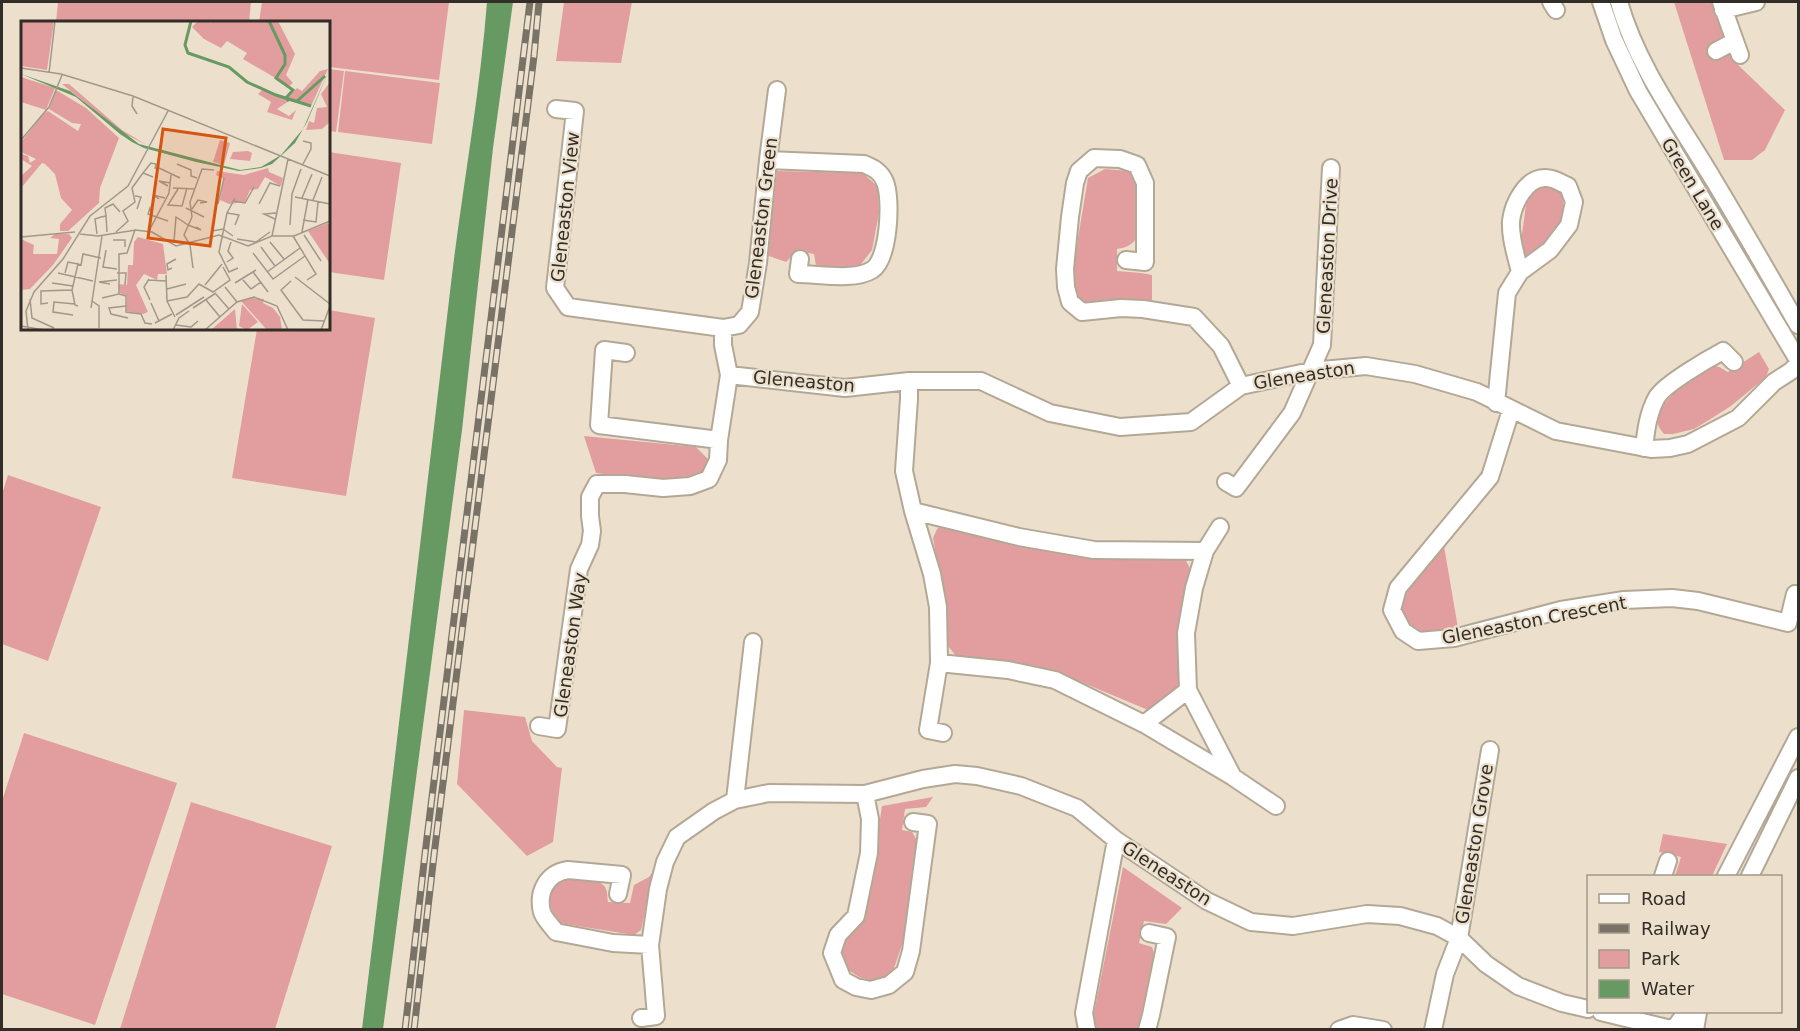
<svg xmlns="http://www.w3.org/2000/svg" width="1800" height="1031" font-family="'DejaVu Sans',sans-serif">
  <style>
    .green { fill: #e29e9e }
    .water { fill: #669a62 }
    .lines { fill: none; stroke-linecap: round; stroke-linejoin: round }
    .minor-casing { stroke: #b3a895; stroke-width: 20 }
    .minor { stroke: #fff; stroke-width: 16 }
    .rail-casing { stroke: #797266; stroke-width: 7 }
    .rail { stroke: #ece0cd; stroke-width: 4.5; stroke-dasharray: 14; stroke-linecap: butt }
    .labels { text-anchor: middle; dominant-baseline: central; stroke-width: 4.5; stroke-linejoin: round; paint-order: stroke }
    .street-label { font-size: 18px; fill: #322d26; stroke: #ece0cd }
    .inset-river { fill: none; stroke: #669a62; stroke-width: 3 }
    .inset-road { fill: none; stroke: #a2988a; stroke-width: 1.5 }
    .view { fill: #d6550f; fill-opacity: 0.15; stroke: #d6550f; stroke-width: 3 }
    .inset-edge { fill: none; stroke: #322d26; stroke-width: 3 }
  </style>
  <rect width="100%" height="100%" fill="#ece0cd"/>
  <path class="green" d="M 58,2 L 251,2 L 249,22 L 56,22 Z
    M 262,2 L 449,2 L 439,80 L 329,67 L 328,22 L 259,22 Z
    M 564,2 L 632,2 L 621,63 L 556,61 Z
    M 1674,2 L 1711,2 L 1734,61 L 1785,110 L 1765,150 L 1752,160 L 1724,160 Z
    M 329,69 L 344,71 L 336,132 L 329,131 Z
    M 345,71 L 440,83 L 432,144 L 338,132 Z
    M 329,152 L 401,163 L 384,280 L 329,272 Z
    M 1105,169 L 1129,171 L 1137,179 L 1138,235 C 1133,245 1128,247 1117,249 L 1117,271 L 1141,273 L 1152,275 L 1152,300 L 1092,305 L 1081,303 L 1072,287 L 1074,262 L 1088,178 Z
    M 777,171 L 863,173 L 878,187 L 879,213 L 872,250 L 858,268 L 816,266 L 814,254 L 797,251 L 786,262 L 766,255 Z
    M 1536,184 L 1549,185 L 1561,192 C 1571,227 1552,239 1525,256 L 1521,241 L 1527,198 Z
    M 329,310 L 375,318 L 346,496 L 232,478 L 257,329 L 328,328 Z
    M 1759,352 L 1769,369 L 1766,377 L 1731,406 L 1709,420 L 1694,429 L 1673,434 L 1664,434 C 1660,429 1656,424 1657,417 C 1659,403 1701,366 1715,366 C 1719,366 1724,370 1728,372 Z
    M 584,436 L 696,447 L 708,459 L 705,477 L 661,482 L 596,473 Z
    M 8,475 L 101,507 L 48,661 L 2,644 L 2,494 Z
    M 944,522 C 993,537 1042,554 1093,557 C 1121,559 1149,557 1177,557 L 1185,559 L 1190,568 L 1190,576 L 1182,682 L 1179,690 L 1161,698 L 1155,706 L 1148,710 L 1057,672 L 1018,664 L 956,656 L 948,646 L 945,604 L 933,538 L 937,529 Z
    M 1444,546 L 1458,628 L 1431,634 L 1415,631 C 1410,626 1405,622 1403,615 C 1396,595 1432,561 1444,546 Z
    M 464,710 L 525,717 L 532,741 L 557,767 L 562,768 L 553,842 L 527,856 L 457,784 Z
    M 24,733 L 177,783 L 95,1025 L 2,994 L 2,801 Z
    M 933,797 L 926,807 L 905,809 L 902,830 L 912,832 L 918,842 L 905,936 L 893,971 L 885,978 L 872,981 L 859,977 L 847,969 L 841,956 L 843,942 L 858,925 L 867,905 L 882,806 Z
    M 191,802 L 332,846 L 275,1029 L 120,1029 Z
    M 1663,834 L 1727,844 L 1712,876 L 1675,876 L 1681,857 L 1659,852 Z
    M 1123,867 L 1182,908 L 1166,924 L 1144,921 L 1139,943 L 1152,947 L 1156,959 L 1139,1029 L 1096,1029 L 1093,1018 Z
    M 654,870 L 655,870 L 641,930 L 634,935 L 565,924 L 556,921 C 551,909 544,890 559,882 C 566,878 576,880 583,881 C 591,881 600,880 605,887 C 608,892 607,897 608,902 L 630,903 L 634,885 L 649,877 Z"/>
  <path class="water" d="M 487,2 L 513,2 L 493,148 L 462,430 L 383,1029 L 362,1029 C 393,778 422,527 452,275 C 463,184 480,93 487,2 Z"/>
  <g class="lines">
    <defs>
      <path id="minor" d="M 1551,2 L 1556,10
        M 1601,2 L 1614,40 L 1638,91 L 1798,360
        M 1619,2 C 1637,66 1679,122 1713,179 C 1742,227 1770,276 1798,325
        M 1721,2 L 1740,55
        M 1723,10 L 1756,2
        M 1716,51 L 1735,41
        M 556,109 L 575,111 L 555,288 L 568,307 L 723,328 L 739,325 L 750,312 L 758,263 L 768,160 L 777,90
        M 768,160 L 864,164 C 874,168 881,172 885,182 C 892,199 889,260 872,270 C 854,281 819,274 798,274 L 800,259
        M 1126,260 L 1145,262 L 1145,183 L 1137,165 L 1120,159 L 1094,158 L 1079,171 L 1075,183 L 1070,217 L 1065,269 L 1066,287 L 1070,302 L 1082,312 L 1121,308 L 1143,309 L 1194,317 L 1221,346 L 1241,386
        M 723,328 L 723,345 L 729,375 L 845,388 L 909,381 L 981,381 L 1050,413 L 1120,427 L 1191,422 L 1241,386 L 1311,371 L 1366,366 L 1415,374 L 1477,392 L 1556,431 L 1651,449 L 1670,448 L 1688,444 L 1738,418 L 1774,382 L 1791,371 L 1798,364
        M 626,353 L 604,350 L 599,425 L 719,440
        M 909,381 L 909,399 L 904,471 L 913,511 L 932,574 L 938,607 L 939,663 L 928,730 L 943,733
        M 1496,403 L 1507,293 L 1520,272 L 1550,250 L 1569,225 L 1574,202 L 1568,186 C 1561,183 1554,178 1546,178 C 1526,177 1513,204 1511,221 C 1510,238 1516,255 1520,272
        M 1511,410 L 1490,477 L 1398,588 L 1392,610 L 1403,631 L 1418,641 L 1454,638 L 1561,610 L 1624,600 L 1672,598 L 1698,601 L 1788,623 L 1795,594
        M 1644,448 C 1646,430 1648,413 1657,397 C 1665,384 1708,359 1723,351 L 1734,362
        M 1226,482 L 1236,488 L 1292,413 L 1322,345 L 1331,168
        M 913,511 L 1019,537 L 1094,550 L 1205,551 L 1194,588 L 1186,633 L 1188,690 L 1233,777 L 1144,724 L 1055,680 L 1008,670 L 939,663
        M 1205,551 L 1220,527
        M 1144,724 L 1188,690
        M 539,726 L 557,729 L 579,569 L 590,545 L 592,531 L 590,516 L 590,497 L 597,484 L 625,484 L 663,488 L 690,486 L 709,479 L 718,460 L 719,440 L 729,375
        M 1233,777 L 1276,806
        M 865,794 L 870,819 L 869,853 L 856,916 L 838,935 L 832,953 L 843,980 L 856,987 L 871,990 L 889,985 L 905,972 L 911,951 L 928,824 L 913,822
        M 735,800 L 753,642
        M 1663,876 L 1668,861
        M 1726,876 L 1798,737
        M 1750,876 L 1798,778
        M 618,894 L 622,875 L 568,870 C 547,873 537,892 542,912 C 544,919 552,926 556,932 L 613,943 L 650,945
        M 1601,1012 L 1667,1028 L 1688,1030
        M 641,1018 L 656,1016 L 650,945 L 658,889 L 665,862 L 677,837 L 714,811 L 735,800 L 769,793 L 865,794 L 923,779 L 955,774 L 977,776 L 1021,786 L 1077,808 L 1116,840 L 1207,901 L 1251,922 L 1293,926 L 1367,914 L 1400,916 L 1437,926 L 1459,938 L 1486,964 L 1518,986 L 1562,1003 L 1588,1009
        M 1674,1029 L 1686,1012
        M 1087,1030 L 1084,1013 L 1116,840
        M 1147,1030 L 1151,1015 L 1167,937 L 1149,933
        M 1339,1030 L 1353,1025 L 1383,1030
        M 1433,1030 L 1445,974 L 1459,938 L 1490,750
        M 1695,1030 L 1698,1012"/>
    </defs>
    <use href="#minor" class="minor-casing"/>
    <use href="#minor" class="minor"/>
    <defs>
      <path id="rail" d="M 405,1030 L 425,854 L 530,2
        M 414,1030 L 434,855 L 534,56 L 539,2"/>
    </defs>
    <use href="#rail" class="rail-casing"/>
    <use href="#rail" class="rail"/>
  </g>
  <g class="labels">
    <g class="street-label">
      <text transform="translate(1693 184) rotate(59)">Green Lane</text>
      <text transform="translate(565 207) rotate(-84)">Gleneaston View</text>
      <text transform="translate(761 218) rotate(-83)">Gleneaston Green</text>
      <text transform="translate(1327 256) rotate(-87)">Gleneaston Drive</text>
      <text transform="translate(1304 375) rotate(-9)">Gleneaston</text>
      <text transform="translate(804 381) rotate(5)">Gleneaston</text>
      <text transform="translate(1534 620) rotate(-11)">Gleneaston Crescent</text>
      <text transform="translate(570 645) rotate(-82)">Gleneaston Way</text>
      <text transform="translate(1474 844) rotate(-81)">Gleneaston Grove</text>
      <text transform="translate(1167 873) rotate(33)">Gleneaston</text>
    </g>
  </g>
  <g transform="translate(21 21)">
    <rect width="309" height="309" fill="#ece0cd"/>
    <path d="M 0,0 L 33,0 L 26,49 L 0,45 ZM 189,0 L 189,3 L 190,0 L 257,0 L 274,33 L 265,54 L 272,62 L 268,65 L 222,38 L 226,32 L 206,20 L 200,27 L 183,18 L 171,6 L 176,1 ZM 307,48 L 290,85 L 268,80 L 256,88 L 268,95 L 275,89 L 271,99 L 246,91 L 250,81 L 237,73 L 242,68 L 266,78 L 276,67 L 281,70 L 299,50 ZM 0,56 L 34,67 L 25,89 L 0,81 ZM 309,61 L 309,101 L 301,108 L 285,109 L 288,100 L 293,102 L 296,87 L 306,86 L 300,73 ZM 41,63 L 48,63 L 101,109 L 126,124 L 102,112 ZM 35,69 L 65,87 L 98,117 L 79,167 L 78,182 L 47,210 L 39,210 L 39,203 L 51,189 L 40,177 L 34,153 L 24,143 L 21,142 L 0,167 L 0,155 L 11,145 L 0,138 L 0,133 L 7,135 L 9,142 L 15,138 L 0,131 L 1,120 L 22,93 L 27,90 L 57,110 L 60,103 L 51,102 L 28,88 ZM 199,119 L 209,122 L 203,144 L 192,141 ZM 227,130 L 231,132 L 229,140 L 209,138 L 212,131 ZM 247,147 L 248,151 L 262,157 L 260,165 L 244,156 L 237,168 L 229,169 L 224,181 L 208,183 L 199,179 L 203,158 L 195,154 L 196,150 L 223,154 ZM 307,202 L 309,206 L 309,243 L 287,210 L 274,216 L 287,210 ZM 34,213 L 48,213 L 51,217 L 32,244 L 9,268 L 0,269 L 0,218 L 13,224 L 12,233 L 36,233 L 38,218 L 29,217 ZM 117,216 L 142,223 L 146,253 L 137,253 L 136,259 L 123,253 L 115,264 L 127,291 L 122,293 L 105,290 L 106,275 L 99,272 L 97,263 L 106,264 L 107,244 L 112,244 L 113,221 ZM 231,277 L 243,278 L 242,282 L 252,287 L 259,296 L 261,309 L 246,309 L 220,280 ZM 221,283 L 237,301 L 226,309 L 218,305 ZM 214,288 L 216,309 L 190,309 L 191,308 Z" fill="#e29e9e"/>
    <path d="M 309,47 L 286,101 L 274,122 L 251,143 L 240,147 L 218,150 L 175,141 L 123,127 L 111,121 L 99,113 L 55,76 L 0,53 L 49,70 L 118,123 L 219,149 L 240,146 L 260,134 L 282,108 Z" fill="#669a62"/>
    <path class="inset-river" d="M 170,0 L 164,24 L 167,32 L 208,46 L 226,61 L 255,74 L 290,85M 248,0 L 264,34 L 264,43 L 255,57 L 272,69 L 265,77 L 268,80M 275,81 L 304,55"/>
    <path class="inset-road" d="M 0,47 L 40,53 L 112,75 L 309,155M 28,52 L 34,0M 112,76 L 111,85 L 116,93M 0,119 L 28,86 L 41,54M 156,143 L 170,149 L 170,155 L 176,157M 282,143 L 290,128 L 290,122 L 282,120M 138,147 L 159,157M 132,156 L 122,152 L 130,142 L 135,143 L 134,148M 147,165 L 138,160 L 149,162M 152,167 L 174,168M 157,168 L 147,184 L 161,185 L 166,167M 114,175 L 120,176 L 116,188M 274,176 L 309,183M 214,177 L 206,192 L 198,231 L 208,251 L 217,247M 281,177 L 291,153M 138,178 L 132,174 L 144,177M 292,179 L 301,156M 212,180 L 224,182 L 233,166M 197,183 L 203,157M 238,183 L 249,162 L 259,165M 165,187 L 183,196M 171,188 L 177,179 L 186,181 L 179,182M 130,191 L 129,187 L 127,193 L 147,200M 206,192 L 218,194 L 214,204M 85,195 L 84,187 L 92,183 L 99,191M 254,198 L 243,193 L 255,192M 282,199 L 295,201 L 297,181M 167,204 L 180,209 L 175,206M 269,204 L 271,173 L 280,148M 114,209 L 131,211 L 155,225 L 198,214 L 227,225 L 251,215 L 273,215 L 309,200M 128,210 L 148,172 L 150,154M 191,210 L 202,208 L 212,215M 95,211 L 107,200 L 102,190 L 114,181 L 111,167 L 122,152M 281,211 L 287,178M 59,213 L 77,215 L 115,209M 76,213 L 74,198 L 80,196 L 85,195 L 86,211M 283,214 L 300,240M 251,215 L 267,138M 272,215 L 295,253 L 286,259M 0,216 L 54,211M 216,218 L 235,221 L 249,211M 92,219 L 104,219 L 104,226M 153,220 L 155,196 L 167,204M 249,221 L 263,238M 240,226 L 254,245M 85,229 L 82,246 L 96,248M 232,232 L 252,258 L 284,235M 206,241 L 212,237 L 207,230 L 210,221M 151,247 L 147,249 L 146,243 L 155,238M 172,247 L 169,224 L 163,214 L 171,196 L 169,181 L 181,148 L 193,149M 232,251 L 247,271M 246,251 L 279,227M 37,252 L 72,260M 44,252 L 47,241 L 57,243M 96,252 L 105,252 L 104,264M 145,254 L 146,280 L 154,296M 274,256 L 309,283M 128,258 L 123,266 L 129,279M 127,259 L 145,260M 222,259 L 230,268 L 240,261M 270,260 L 260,269 L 282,299 L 304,300M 31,262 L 52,265M 214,262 L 235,249M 89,263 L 78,261 L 96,259M 184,264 L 201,243M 204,266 L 216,281M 146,268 L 165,263M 194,272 L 208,288M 98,273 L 105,275 L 105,291 L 120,293 L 124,302 L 131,303M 81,277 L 98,273 L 98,233 L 106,232 L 114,209M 9,278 L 11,297 L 33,307M 185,279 L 199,296M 71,280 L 78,285 L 78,307M 146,280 L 166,276 L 178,263 L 192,271 L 209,259 L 202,246M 27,282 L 20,283 L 20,270 L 51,269M 130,282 L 138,300M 57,285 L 54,284 L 51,269 L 57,243 L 60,244 L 62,233 L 80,237M 105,285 L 88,287 L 90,293 L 107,297M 70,287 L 81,215M 172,287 L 195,272M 52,294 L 32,291 L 33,281 L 54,283M 155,294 L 183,276M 134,302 L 151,293M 155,304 L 170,306 L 177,300M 0,305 L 23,309M 7,309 L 5,290 L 13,271 L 42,238 L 69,195 L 107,165 L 147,90M 152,309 L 158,297 L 168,290M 184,309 L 216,281 L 233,276 L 256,285 L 267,309M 300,309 L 309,285"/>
    <path class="view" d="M 142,108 L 205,117 L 189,225 L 127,217 Z"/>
    <rect width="309" height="309" class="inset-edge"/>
  </g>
  <rect width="1800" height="1031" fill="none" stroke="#322d26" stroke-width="6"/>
  <rect x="1587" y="875" width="195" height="138" fill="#ece0cd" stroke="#a2988a" stroke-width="1.5"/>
  <rect x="1599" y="894" width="30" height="9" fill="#ffffff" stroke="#a2988a" stroke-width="1.5"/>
  <text x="1641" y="905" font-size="18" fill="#322d26">Road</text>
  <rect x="1599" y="924" width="30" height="9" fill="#797266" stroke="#a2988a" stroke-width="1.5"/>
  <text x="1641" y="935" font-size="18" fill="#322d26">Railway</text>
  <rect x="1599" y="950" width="30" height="18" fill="#e29e9e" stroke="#a2988a" stroke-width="1.5"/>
  <text x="1641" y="965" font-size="18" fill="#322d26">Park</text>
  <rect x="1599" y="980" width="30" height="18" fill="#669a62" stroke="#a2988a" stroke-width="1.5"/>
  <text x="1641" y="995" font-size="18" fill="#322d26">Water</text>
</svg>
